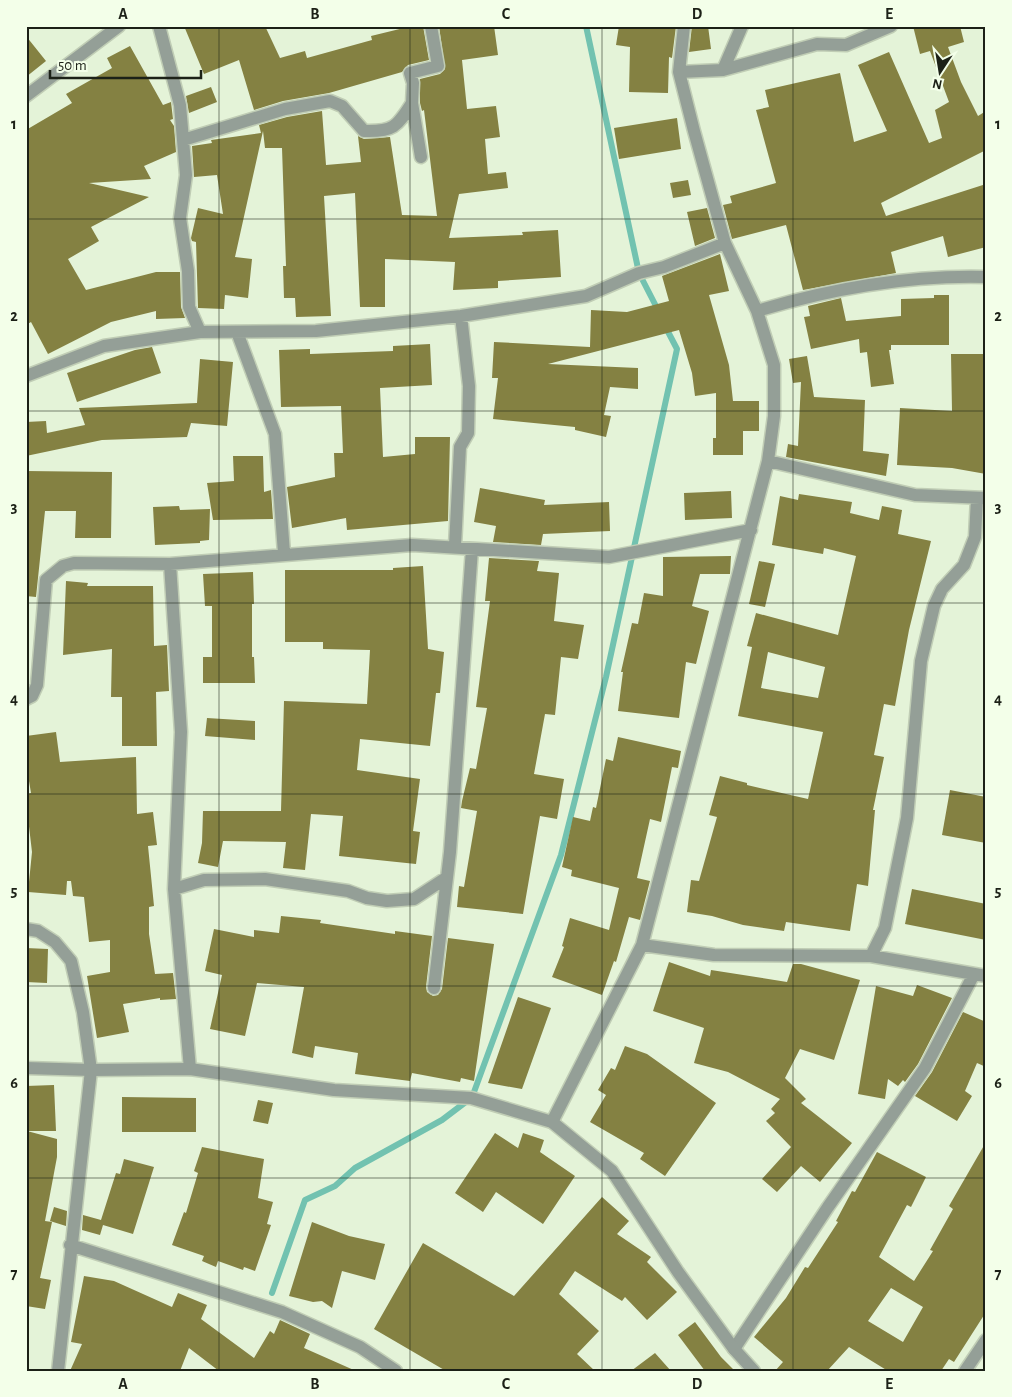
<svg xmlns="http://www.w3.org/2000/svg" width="1012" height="1397" font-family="'Alegreya Sans',sans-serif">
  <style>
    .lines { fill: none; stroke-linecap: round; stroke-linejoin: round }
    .stream { stroke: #72c2b0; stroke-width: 6 }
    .building { fill: #848142; fill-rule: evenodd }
    .minor-casing { stroke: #c0cdb5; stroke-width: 15 }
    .tertiary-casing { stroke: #c0cdb5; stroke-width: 15 }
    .minor { stroke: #949f97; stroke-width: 12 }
    .tertiary { stroke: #949f97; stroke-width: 12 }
    .grid { fill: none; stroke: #1c2117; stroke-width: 1; stroke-opacity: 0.55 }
    .neatline { fill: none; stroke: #1c2117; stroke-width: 2 }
    .grid-label { font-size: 16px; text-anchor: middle; font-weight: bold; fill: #1c2117 }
  </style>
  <rect width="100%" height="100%" fill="#e4f3d8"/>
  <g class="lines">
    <path class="stream" d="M 586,26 L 639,273 L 659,312
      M 272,1293 L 305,1200 L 335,1186 L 355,1168 L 442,1120 L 471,1098 L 474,1092 L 561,855 L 606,677 L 677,349 L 665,326"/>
  </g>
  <path class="building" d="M 184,26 L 265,26 L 280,58 L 305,51 L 307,58 L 372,40 L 371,36 L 412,26 L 423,26 L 429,60 L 408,65 L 402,72 L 329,93 L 283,101 L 254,110 L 239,60 L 204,74 Z
    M 439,26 L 494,26 L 498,55 L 462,60 L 467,109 L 496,106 L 500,137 L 485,139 L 488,174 L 506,172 L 508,188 L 459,194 L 449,238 L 523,235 L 522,232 L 558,230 L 561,277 L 498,281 L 498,288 L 453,290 L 455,262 L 385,259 L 385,307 L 360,307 L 355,193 L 324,196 L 331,316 L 296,317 L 295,298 L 284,298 L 283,266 L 286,266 L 282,148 L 265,148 L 263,131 L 235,257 L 252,259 L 248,298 L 225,295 L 224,309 L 198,308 L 196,242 L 192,241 L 191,238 L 198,208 L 223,214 L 217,175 L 194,177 L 192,146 L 212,143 L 211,140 L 261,133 L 259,125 L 287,117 L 322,111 L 326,165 L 361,162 L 358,136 L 364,139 L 390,137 L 402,215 L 437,216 L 424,110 L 422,111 L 420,103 L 420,79 L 440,74 L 445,69 Z
    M 619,26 L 676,26 L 672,58 L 669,57 L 668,93 L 629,92 L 630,47 L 616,45 Z
    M 692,26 L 708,26 L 711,49 L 689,52 Z
    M 913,26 L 960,26 L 964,42 L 948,47 L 961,82 L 978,116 L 986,111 L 986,150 L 881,203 L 886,216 L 986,184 L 986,247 L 948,257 L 943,236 L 891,252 L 896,273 L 803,290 L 786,225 L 732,239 L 723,205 L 732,203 L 730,196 L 776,183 L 756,110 L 769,107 L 765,90 L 840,73 L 854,142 L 887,131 L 858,65 L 889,52 L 929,143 L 942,138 L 935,110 L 949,102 L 930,51 L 920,54 Z
    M 26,36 L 46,61 L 26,77 Z
    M 130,46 L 163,105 L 171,102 L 173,119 L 170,120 L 174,126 L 176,152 L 144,166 L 151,179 L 89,183 L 149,197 L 91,227 L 99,241 L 68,259 L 86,290 L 156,272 L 180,272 L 181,307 L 185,318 L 156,319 L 156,311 L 111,322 L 48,354 L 31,322 L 26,325 L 26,130 L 72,103 L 66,94 L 112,68 L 107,58 Z
    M 211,87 L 217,102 L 189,113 L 186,96 Z
    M 677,118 L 681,149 L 619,159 L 614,128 Z
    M 688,180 L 691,195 L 673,198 L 670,183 Z
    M 707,208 L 715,238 L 695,246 L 687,212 Z
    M 720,254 L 729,291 L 709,295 L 729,365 L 733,401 L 759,401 L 759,431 L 743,431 L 743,455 L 713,455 L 713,438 L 716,438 L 716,393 L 695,396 L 692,373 L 679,330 L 548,364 L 638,368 L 638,389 L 610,387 L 604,415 L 611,416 L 606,437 L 575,430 L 575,427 L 493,419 L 498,378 L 492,378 L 494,342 L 590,347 L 591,310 L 627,312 L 669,301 L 662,276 Z
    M 934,295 L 949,295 L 949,345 L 891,345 L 891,350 L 889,350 L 894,384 L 871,387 L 867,352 L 860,353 L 859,339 L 811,349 L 804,317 L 810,316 L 808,306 L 841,298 L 846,321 L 901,316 L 901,299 L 934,298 Z
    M 430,344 L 432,385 L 380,388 L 383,457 L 415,454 L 415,437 L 450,437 L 448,521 L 347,530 L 346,518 L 292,528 L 287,487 L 335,477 L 334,453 L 343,453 L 341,406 L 281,407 L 279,350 L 310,349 L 310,354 L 393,351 L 393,346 Z
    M 152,347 L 161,373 L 77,402 L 67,373 L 135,350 Z
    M 951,354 L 983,354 L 986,474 L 952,468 L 897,465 L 900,408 L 952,411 Z
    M 807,356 L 814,397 L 865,400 L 863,451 L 889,454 L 886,476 L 786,457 L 788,444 L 798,446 L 801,382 L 793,383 L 789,359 Z
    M 200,359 L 233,362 L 227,426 L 191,423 L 187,437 L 102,440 L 26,456 L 26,422 L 46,421 L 47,433 L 85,425 L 79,408 L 197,403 Z
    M 233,456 L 263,456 L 264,492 L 271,490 L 273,519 L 213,520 L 207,483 L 234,481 Z
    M 26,471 L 112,472 L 111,538 L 75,538 L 76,511 L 45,511 L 36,597 L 26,596 Z
    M 480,488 L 545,500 L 544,505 L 609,502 L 610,531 L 543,534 L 541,545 L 493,542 L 496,526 L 474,522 Z
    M 731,491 L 732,518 L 685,520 L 684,493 Z
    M 799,494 L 852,502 L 850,513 L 879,520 L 882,506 L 902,510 L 898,534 L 931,541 L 909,630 L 895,706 L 884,704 L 874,755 L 884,757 L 873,810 L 875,810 L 868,886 L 857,884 L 850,931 L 786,922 L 784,931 L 743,925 L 712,916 L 687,912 L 691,880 L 699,881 L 717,817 L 709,815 L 720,776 L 747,783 L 747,785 L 808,799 L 823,732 L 738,716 L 752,647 L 747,646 L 756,613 L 838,635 L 856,556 L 824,548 L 823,554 L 772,545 L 780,496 L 798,500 ZM 768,652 L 825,667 L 818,698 L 761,688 Z
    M 179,506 L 180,510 L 210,509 L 209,540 L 200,541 L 200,543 L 155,545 L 153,507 Z
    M 731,556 L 730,574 L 700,574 L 692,606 L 709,611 L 696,664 L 686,662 L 679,718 L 618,711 L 623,672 L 621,672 L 632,623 L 638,624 L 644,593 L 663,596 L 663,557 Z
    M 489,558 L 539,561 L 537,571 L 559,573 L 554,621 L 584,625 L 578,659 L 561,657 L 555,715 L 545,714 L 534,774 L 564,779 L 557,819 L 540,816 L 523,914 L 457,907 L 459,886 L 464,887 L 477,811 L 461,808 L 462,801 L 470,768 L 476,769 L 487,708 L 476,707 L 490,601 L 485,601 Z
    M 759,561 L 775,564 L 765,607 L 749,604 Z
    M 423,566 L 428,649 L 444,652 L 440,693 L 436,693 L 430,746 L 360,739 L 357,770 L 420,779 L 413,831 L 420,832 L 416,864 L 339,856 L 343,816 L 311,814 L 305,870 L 283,868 L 286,842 L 223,841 L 218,867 L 198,863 L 202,843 L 203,811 L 281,811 L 284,701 L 367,704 L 370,650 L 323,649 L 323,642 L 285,642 L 285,570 L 393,570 L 393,568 Z
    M 253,572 L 254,604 L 252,604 L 252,657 L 254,657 L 255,683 L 203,683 L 203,657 L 212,657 L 212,606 L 205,606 L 203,574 Z
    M 66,581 L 88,583 L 87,586 L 153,586 L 154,646 L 167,645 L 169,691 L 156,692 L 157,746 L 122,746 L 122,697 L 111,697 L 112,649 L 63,655 Z
    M 207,718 L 255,721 L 255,740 L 205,736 Z
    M 56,732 L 60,762 L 136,757 L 137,814 L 153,812 L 157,845 L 148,846 L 154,906 L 149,907 L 149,934 L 155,974 L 173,973 L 176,999 L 160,1000 L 160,998 L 123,1004 L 129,1032 L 97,1038 L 87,976 L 110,972 L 110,940 L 89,942 L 84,897 L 73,896 L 71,881 L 67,881 L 66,895 L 28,892 L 32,852 L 26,801 L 26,794 L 31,793 L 26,763 L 26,736 Z
    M 618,737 L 681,751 L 678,768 L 672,767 L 661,822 L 650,819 L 637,878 L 650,881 L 640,920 L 629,917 L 616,962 L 614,961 L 602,995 L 552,977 L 564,947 L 562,946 L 570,918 L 609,930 L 619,888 L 571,876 L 572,870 L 562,867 L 573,817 L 590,821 L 593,807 L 596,808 L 606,759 L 613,761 Z
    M 950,790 L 986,797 L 986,843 L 942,835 Z
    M 912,889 L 986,904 L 986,940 L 905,924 Z
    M 281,916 L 321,920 L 320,923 L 395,934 L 395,931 L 432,936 L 426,987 L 427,992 L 433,996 L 438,995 L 442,989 L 448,938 L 494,944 L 474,1081 L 461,1078 L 460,1082 L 412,1073 L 410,1081 L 355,1074 L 358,1053 L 315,1046 L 313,1058 L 292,1053 L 304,987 L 257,983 L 245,1036 L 210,1029 L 222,975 L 205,971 L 214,929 L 254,937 L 254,930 L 279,933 Z
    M 26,948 L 48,949 L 47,983 L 26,982 Z
    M 669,962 L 710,976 L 711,970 L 787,982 L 793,964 L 801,964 L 860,980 L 834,1060 L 800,1049 L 785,1078 L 806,1099 L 801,1103 L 852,1143 L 820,1182 L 801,1166 L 777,1192 L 762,1179 L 791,1147 L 766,1121 L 775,1113 L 771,1109 L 780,1099 L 728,1072 L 694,1063 L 704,1028 L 653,1011 Z
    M 917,985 L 952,998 L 918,1064 L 905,1082 L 903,1080 L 898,1086 L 888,1079 L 885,1099 L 858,1094 L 876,986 L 913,996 Z
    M 518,997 L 551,1008 L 522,1089 L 488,1083 Z
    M 963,1012 L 986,1022 L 986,1067 L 977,1063 L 965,1091 L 972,1096 L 957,1121 L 915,1096 L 932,1072 Z
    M 625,1046 L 647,1054 L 716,1103 L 665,1176 L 640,1159 L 644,1153 L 590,1122 L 606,1095 L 598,1090 L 611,1068 L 615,1070 Z
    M 54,1085 L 56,1131 L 27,1131 L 57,1139 L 57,1157 L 45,1221 L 52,1222 L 40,1278 L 51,1280 L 45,1309 L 26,1306 L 26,1086 Z
    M 122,1097 L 196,1098 L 196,1132 L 122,1132 Z
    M 258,1100 L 273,1103 L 268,1124 L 253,1121 Z
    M 495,1133 L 518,1148 L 523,1133 L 544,1140 L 540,1152 L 575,1176 L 543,1224 L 496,1192 L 483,1212 L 455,1193 Z
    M 986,1142 L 986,1312 L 954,1362 L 949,1359 L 941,1371 L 888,1371 L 849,1347 L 827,1371 L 775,1371 L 783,1362 L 754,1337 L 786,1298 L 805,1267 L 808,1268 L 838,1222 L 836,1221 L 852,1191 L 855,1192 L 877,1152 L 926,1177 L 911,1207 L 907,1205 L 879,1257 L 914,1281 L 933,1251 L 930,1250 L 953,1209 L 949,1206 ZM 891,1288 L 923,1307 L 903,1342 L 868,1321 Z
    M 202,1147 L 264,1159 L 258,1198 L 273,1202 L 267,1224 L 271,1225 L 255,1271 L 244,1267 L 243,1270 L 218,1261 L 216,1267 L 202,1261 L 204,1256 L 172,1245 L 184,1212 L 186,1213 L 198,1173 L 194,1171 Z
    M 124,1159 L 154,1167 L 133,1234 L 103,1225 L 100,1235 L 82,1230 L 83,1215 L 101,1220 L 116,1173 L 120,1174 Z
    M 602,1197 L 629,1221 L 617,1234 L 651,1257 L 647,1262 L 677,1292 L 647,1320 L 625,1297 L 622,1301 L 575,1271 L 559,1294 L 599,1331 L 577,1354 L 595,1371 L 446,1371 L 374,1329 L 423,1243 L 514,1296 Z
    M 54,1207 L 67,1211 L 66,1226 L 50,1221 Z
    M 312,1222 L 349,1236 L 385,1244 L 375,1280 L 342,1271 L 332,1308 L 322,1301 L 313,1302 L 289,1296 Z
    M 84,1276 L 114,1281 L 172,1307 L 178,1293 L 207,1305 L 201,1319 L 254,1358 L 270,1331 L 274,1334 L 280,1320 L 310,1334 L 304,1348 L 356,1371 L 219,1371 L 189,1348 L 180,1371 L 70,1371 L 82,1344 L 71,1342 Z
    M 695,1322 L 721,1357 L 735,1371 L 705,1371 L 678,1335 Z
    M 655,1353 L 671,1371 L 631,1371 Z"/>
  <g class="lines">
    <defs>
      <path id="minor" d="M 159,26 L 180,105 L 186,175 L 180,218 L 188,271 L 189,307 L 200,332
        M 723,70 L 742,26
        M 679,72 L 723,70 L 817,44 L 846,45 L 891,26
        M 26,96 L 119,26
        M 183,140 L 285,109 L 330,101 L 342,106 L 364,131 C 393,132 397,127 412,103
        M 421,157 L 412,103 L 413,83 L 410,73 L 438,66 L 431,26
        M 757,311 C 830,289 909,275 986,277
        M 237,332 L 275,434 L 284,553
        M 26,376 L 104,346 L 200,332 L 316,331 L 461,316 L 586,296 L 639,273 L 664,267 L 725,243
        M 768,461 L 915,495 L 986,498
        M 455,546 L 460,447 L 468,433 L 469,386 L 461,316
        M 170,564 L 181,732 L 174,889 L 190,1069
        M 26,699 L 32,696 L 37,685 L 46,580 L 63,566 L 74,563 L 170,564 L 412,545 L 609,557 L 751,530
        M 174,889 L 204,880 L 265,879 L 348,891 L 367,898 L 387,901 L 414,899 L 446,878
        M 26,929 L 38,931 L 55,942 L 71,961 L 83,1012 L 91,1070 L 58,1371
        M 642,945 L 714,955 L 871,956 L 986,976
        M 871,956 L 885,928 L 907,818 L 921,661 L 934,606 L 942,589 L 964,565 L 975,537 L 977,498
        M 434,988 L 450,852 L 472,549
        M 552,1122 L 642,945 L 768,461 L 774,416 L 774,365 L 757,311 L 725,243 L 694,131 L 679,72 L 684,26
        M 70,1245 L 282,1312 L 360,1347 L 396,1371
        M 734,1349 L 828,1207 L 925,1068 L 974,974
        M 965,1371 L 986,1340"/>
      <path id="tertiary" d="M 26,1068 L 91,1070 L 190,1069 L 334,1090 L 471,1098 L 552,1122 L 612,1171 L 678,1272 L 734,1349 L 754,1371"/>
    </defs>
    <use href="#minor" class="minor-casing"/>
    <use href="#tertiary" class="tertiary-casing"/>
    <use href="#minor" class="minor"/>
    <use href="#tertiary" class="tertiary"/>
  </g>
  <path class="grid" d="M 219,26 L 219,1371M 410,26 L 410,1371M 602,26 L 602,1371M 793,26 L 793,1371M 26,219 L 986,219M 26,411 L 986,411M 26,603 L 986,603M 26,794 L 986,794M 26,986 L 986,986M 26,1178 L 986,1178"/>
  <rect width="1012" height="1397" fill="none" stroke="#f3ffe9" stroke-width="55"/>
  <g transform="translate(940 72) rotate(192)" stroke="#f3ffe9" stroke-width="4" paint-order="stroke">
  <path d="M0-4L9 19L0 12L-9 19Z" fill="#1c2117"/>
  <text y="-8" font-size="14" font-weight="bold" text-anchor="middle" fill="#1c2117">N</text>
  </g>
  <path d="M50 70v8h151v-8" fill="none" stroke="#1c2117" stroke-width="2.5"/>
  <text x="58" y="70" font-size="15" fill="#1c2117" stroke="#f3ffe9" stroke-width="4" paint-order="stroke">50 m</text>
  <rect x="28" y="28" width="956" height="1342" class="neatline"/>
  <g class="grid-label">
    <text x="123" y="19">A</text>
    <text x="315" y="19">B</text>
    <text x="506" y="19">C</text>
    <text x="697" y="19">D</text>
    <text x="889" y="19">E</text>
    <text x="14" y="129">1</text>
    <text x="998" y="129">1</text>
    <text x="14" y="321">2</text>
    <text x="998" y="321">2</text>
    <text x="14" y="512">3</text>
    <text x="998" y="512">3</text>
    <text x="14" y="704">4</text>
    <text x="998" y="704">4</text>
    <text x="14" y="896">5</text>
    <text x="998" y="896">5</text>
    <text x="14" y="1088">6</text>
    <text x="998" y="1088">6</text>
    <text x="14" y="1279">7</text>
    <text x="998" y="1279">7</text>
    <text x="123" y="1389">A</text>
    <text x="315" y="1389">B</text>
    <text x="506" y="1389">C</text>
    <text x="697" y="1389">D</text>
    <text x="889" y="1389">E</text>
  </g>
</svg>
